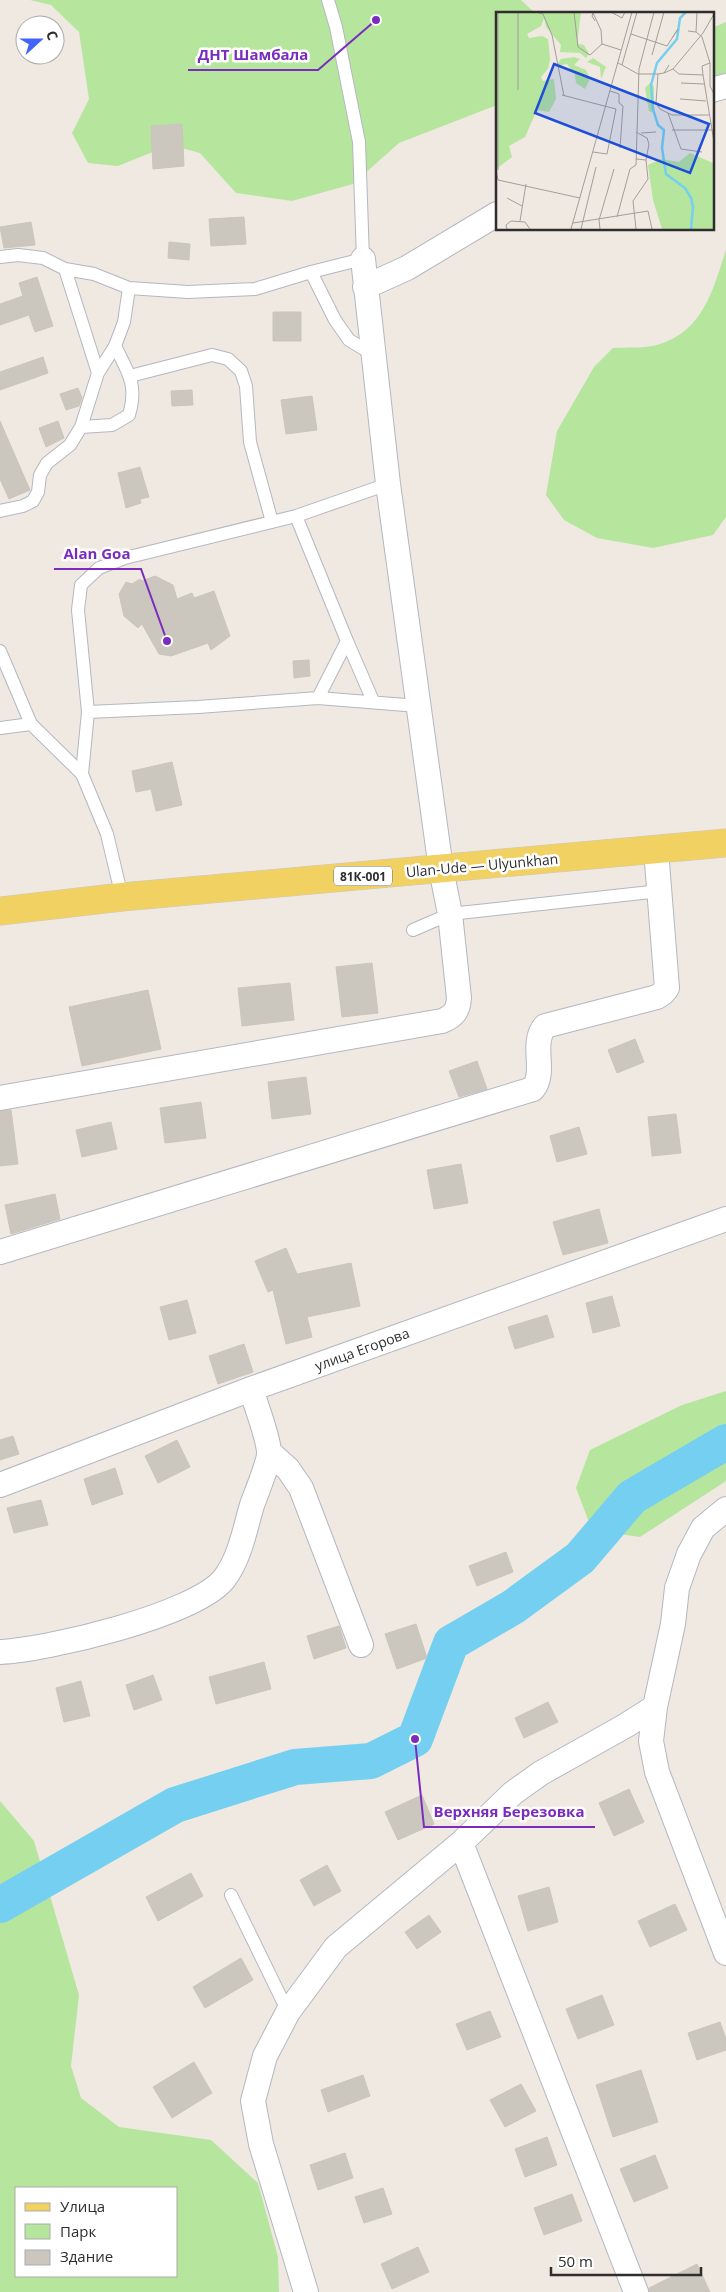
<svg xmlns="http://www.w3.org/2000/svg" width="726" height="2292" font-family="'Open Sans',sans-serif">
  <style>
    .green { fill: #b6e59e; fill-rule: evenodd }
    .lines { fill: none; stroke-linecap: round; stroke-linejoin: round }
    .river { stroke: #75cff0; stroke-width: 36 }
    .building { fill: #cbc7bf; stroke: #cbc5ba }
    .service-casing { stroke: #b4b7c1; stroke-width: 14 }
    .minor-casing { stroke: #b4b7c1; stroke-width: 26 }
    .primary-casing { stroke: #c9c9c9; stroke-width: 29 }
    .service { stroke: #fff; stroke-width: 12 }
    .minor { stroke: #fff; stroke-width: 24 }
    .primary { stroke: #f2d163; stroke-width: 28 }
    .labels { text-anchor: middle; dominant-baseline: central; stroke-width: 5; stroke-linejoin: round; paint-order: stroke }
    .shield { fill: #fff; stroke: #6d6d6d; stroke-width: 1 }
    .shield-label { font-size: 12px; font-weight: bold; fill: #2e2e2e }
    .street-label { font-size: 14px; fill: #2e2e2e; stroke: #fff }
    .inset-river { fill: none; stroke: #75cff0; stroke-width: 2.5 }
    .inset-road { fill: none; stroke: #a29e99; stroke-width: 1 }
    .view { fill: #1d4ed8; fill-opacity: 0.15; stroke: #1d4ed8; stroke-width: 2.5 }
    .inset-edge { fill: none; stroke: #2e2e2e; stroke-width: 2.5 }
    .leader { fill: none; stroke: #7b2cbf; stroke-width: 2 }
    .callout-dot { fill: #7b2cbf; stroke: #fff; stroke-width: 2 }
    .callout-label { font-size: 15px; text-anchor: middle; font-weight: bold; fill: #7b2cbf; stroke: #fff; stroke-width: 5; stroke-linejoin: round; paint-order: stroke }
  </style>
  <rect width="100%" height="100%" fill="#efe9e1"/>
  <path class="green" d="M 30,0 L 521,0 L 536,14 L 497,14 L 497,105 L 399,143 L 353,184 L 292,201 L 236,193 L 200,153 L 170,145 L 118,166 L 88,163 L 72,133 L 89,99 L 79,32 L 51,5 Z
    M 726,22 L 726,87 L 715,84 L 712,77 L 712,28 Z
    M 726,250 L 726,517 L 713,535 L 653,548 L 597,538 L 564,520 L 546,495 L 557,431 L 594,367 L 613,348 C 627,347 646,349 660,344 C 704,330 713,289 726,250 Z
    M 726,1391 L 726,1481 L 640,1537 L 592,1530 L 576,1488 L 590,1450 L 682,1405 Z
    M 0,1801 L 34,1841 L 79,1995 L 71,2066 L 81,2098 L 119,2127 L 211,2140 L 258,2183 L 278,2257 L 279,2292 L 0,2292 ZM 16,2188 L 176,2188 L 176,2276 L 16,2276 Z"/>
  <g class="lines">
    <path class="river" d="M 0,1905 L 175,1805 L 295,1767 L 371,1761 L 415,1739 L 451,1643 L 513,1607 L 580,1558 L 632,1497 L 726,1442"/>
  </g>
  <path class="building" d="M 182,124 L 184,166 L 153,169 L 151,126 Z
    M 244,217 L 246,244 L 211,246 L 209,219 Z
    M 31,222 L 35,245 L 4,248 L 0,227 Z
    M 169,242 L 190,244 L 189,260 L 168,258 Z
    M 37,277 L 53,326 L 35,332 L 29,315 L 0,325 L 0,304 L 23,296 L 19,283 Z
    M 273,312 L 301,312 L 301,341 L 273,341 Z
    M 43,357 L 48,373 L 0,390 L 0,372 Z
    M 78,388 L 82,398 L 79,406 L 66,410 L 60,394 Z
    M 192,390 L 193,405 L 172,406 L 171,391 Z
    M 312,396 L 317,430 L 286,434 L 281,400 Z
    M 0,421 L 30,490 L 9,499 L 0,479 Z
    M 58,421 L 64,438 L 46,447 L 39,428 Z
    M 140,467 L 149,497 L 140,499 L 141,503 L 126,508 L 118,473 Z
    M 155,576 L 173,585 L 177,599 L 192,593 L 194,598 L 214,591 L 230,636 L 211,650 L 208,643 L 171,656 L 159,654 L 142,624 L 138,628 L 124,616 L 119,594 L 126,582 L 132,584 L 140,579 L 142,581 Z
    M 309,660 L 310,676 L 294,678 L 293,661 Z
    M 172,762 L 182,805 L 156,811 L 151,789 L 136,792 L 132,771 Z
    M 372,963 L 378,1013 L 342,1017 L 336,967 Z
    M 290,983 L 294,1020 L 242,1026 L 238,988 Z
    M 148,990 L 161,1049 L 82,1066 L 69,1007 Z
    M 635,1039 L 644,1062 L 617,1073 L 608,1050 Z
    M 477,1061 L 487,1089 L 459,1097 L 449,1071 Z
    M 306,1077 L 311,1114 L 272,1119 L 268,1082 Z
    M 201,1102 L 206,1138 L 165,1143 L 160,1108 Z
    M 11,1110 L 18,1164 L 0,1166 L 0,1111 Z
    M 676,1114 L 681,1153 L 652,1156 L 648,1117 Z
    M 111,1122 L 117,1149 L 82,1157 L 76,1130 Z
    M 579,1127 L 587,1154 L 557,1162 L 550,1136 Z
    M 461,1164 L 468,1203 L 434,1209 L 427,1170 Z
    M 55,1194 L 60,1219 L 11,1234 L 5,1205 Z
    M 599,1209 L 608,1243 L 563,1255 L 553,1222 Z
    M 286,1248 L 297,1274 L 351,1263 L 360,1306 L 307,1317 L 312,1337 L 286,1344 L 273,1290 L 268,1292 L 255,1261 Z
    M 612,1296 L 620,1326 L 593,1333 L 586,1303 Z
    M 187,1300 L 196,1333 L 169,1340 L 160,1307 Z
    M 547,1315 L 554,1337 L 515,1349 L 508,1327 Z
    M 244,1344 L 253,1372 L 218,1384 L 209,1356 Z
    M 13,1436 L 19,1454 L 0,1460 L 0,1440 Z
    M 177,1440 L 190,1467 L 158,1483 L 145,1456 Z
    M 115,1468 L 123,1494 L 92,1505 L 84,1479 Z
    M 41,1500 L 48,1525 L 14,1533 L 7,1508 Z
    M 506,1552 L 513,1572 L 477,1586 L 469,1566 Z
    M 416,1624 L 427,1658 L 397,1669 L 385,1634 Z
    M 339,1626 L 346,1648 L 314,1659 L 307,1636 Z
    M 264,1662 L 271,1689 L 216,1704 L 209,1677 Z
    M 153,1675 L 162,1700 L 134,1710 L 126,1685 Z
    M 81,1681 L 90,1716 L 64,1722 L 56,1688 Z
    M 548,1702 L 558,1722 L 524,1738 L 515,1718 Z
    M 629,1789 L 644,1822 L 614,1836 L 599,1803 Z
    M 422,1795 L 434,1824 L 398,1840 L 385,1812 Z
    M 327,1865 L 341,1891 L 314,1906 L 300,1880 Z
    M 191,1873 L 203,1896 L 158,1921 L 146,1897 Z
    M 549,1887 L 558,1922 L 528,1931 L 518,1896 Z
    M 675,1904 L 687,1930 L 650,1947 L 638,1921 Z
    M 429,1915 L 441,1932 L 417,1949 L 405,1932 Z
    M 241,1958 L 253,1980 L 205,2008 L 193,1987 Z
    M 602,1995 L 614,2025 L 578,2039 L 566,2009 Z
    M 490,2011 L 501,2037 L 467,2050 L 456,2024 Z
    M 720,2022 L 726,2039 L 726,2050 L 697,2060 L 688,2033 Z
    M 194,2062 L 212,2093 L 172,2118 L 153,2087 Z
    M 641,2070 L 658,2122 L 613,2137 L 596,2085 Z
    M 363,2075 L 370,2096 L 328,2112 L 321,2090 Z
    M 521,2084 L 536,2111 L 505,2127 L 490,2100 Z
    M 547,2137 L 557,2165 L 525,2177 L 515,2149 Z
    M 345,2153 L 353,2178 L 318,2190 L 310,2165 Z
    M 655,2155 L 668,2188 L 634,2202 L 620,2169 Z
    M 383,2188 L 392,2214 L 364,2223 L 355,2197 Z
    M 572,2194 L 582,2221 L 544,2235 L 534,2208 Z
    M 418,2247 L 429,2272 L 392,2289 L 381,2264 Z
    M 697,2264 L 710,2292 L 649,2292 L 649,2288 Z"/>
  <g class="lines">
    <defs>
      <path id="service" d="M 328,0 L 336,27 L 359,142 L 363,259 L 311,272 L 335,320 L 349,340 L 374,355
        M 0,257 L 18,255 L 43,258 L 65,269 L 94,274 L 129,288 L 188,292 L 255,289 L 311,272
        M 65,269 L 98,373
        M 130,376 L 212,355 L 228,359 L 241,371 L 246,386 L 250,442 L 272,522
        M 81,427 L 112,425 L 129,415 C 138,385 128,372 115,346
        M 0,511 L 23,506 L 33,501 L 38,492 L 40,475 L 47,463 L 70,445 L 81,427 L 98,373 L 115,346 L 124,322 L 129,288
        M 347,641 L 373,701
        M 0,651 L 31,724 L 82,774
        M 318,698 L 418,706
        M 88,712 L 198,707 L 318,698 L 347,641 L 296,516 L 388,484
        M 0,728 L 31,724
        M 122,897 L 107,834 L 82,774 L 88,712 L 78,610 L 81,585 L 99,568 L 125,558 L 296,516
        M 413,930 L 450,914 L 660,891
        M 231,1895 L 288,2012"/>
      <path id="minor" d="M 712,90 L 726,86
        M 365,287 L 407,268 L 497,214
        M 0,1098 L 442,1021 C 454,1016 458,1011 459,998 L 450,914 L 441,869 L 388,484 L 363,259
        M 0,1252 L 533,1089 C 547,1071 530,1044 545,1026 L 657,997 L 663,993 L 667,988 L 656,850
        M 269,1452 L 288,1469 L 301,1488 L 361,1645
        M 0,1485 L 251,1389 L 726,1219
        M 726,1509 L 703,1528 L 689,1554 L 677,1588 L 673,1624 L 655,1707 L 651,1741 L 657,1772 L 726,1953
        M 0,1652 C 47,1650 195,1615 224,1579 C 240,1558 245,1529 252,1505 C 256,1494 270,1460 269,1451 C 267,1433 256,1406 251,1389
        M 461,1843 L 636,2292
        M 306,2292 L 261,2144 L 253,2101 L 265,2056 L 288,2012 L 336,1947 L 461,1843 L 513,1793 L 541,1773 L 625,1726 L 655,1707"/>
      <path id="primary" d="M 0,911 L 122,897 L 726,843"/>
    </defs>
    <use href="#service" class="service-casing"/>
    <use href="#minor" class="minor-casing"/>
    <use href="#primary" class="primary-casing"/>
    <use href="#service" class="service"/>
    <use href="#minor" class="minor"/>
    <use href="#primary" class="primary"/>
  </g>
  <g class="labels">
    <rect class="shield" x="334" y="866.5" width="58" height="19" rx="4"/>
    <g class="shield-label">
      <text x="363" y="876">81К-001</text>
    </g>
    <g class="street-label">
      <text transform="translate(482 865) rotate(-5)">Ulan-Ude — Ulyunkhan</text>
      <text transform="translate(362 1349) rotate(-20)">улица Егорова</text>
    </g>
  </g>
  <g transform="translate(496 12)">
    <rect width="218" height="218" fill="#efe9e1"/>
    <path d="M 0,0 L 85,0 L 81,32 L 88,33 L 93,42 L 90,46 L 84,41 L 64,40 L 65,33 L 50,15 L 48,6 L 45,14 L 31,22 L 33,26 L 46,24 L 52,27 L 54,47 L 52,57 L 45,65 L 47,69 L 58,67 L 60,87 L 53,100 L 41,98 L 29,125 L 13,134 L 16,145 L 0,157 ZM 78,45 L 84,47 L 78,53 L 90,58 L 94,67 L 89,77 L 80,71 L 79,63 L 71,52 L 60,54 L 65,47 ZM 97,46 L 110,55 L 105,67 L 104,55 L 91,50 ZM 155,70 L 158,75 L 158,101 L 153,99 L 149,76 ZM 194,141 L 217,151 L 217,217 L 166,217 L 157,188 L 152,153 L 165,147 L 183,150 Z" fill="#b6e59e"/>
    <path class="inset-river" d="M 190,0 L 184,6 L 181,27 L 161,51 L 155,73 L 157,97 L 162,113 L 168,118 L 166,136 L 170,162 L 189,176 L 195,186 L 197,195 L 195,217"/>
    <path class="inset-road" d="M 2,0 L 2,158M 40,0 L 47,2 L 56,23 L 68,84M 78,0 L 82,35 L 94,43 L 106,32M 115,0 L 126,6 L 129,0M 99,9 L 96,4 L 97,1 L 105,18 L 106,32 L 125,38M 192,19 L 200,20 L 206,25 L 214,51 L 214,74 L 218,82M 200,20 L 201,0M 135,22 L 171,34 L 182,17 L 176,26M 156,43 L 168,0M 122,51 L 126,53 L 141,0M 126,53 L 142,62 L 162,62 L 168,61 L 173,53M 177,57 L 183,62 L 207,63 L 218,130M 168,61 L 177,57 L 207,21 L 218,2M 162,62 L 160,91 L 164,97 L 176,103 L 213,103M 207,63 L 206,54 L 214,51M 185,71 L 208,72M 22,78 L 22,0M 114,79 L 123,82 L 123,91 L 127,94 L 124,136M 66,83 L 120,97 L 111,142 L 97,140M 184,87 L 210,89M 172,101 L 185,137 L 206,140M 176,118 L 217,118M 140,120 L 151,126 L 153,132 L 150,148 L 140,147M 145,121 L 160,120M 0,158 L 2,168 L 84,186M 11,186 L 26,194M 121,205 L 134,157 L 140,153 L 143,57 L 158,0M 24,209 L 30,172M 77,211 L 152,199 L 156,217M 11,217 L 10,213 L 15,209 L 29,210 L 34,217M 75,217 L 136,0M 85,217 L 100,155M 104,217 L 103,208 L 118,157M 140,217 L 137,189 L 152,167 L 150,148"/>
    <path class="view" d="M 58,52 L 213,112 L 194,161 L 39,101 Z"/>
    <rect width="218" height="218" class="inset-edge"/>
  </g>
  <path class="leader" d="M376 20L318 70H188M167 641L141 569H54M415 1739L424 1827H595"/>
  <g class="callout-dot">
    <circle cx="376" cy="20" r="5"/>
    <circle cx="167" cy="641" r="5"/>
    <circle cx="415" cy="1739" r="5"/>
  </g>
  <g class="callout-label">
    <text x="253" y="60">ДНТ Шамбала</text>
    <text x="97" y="559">Alan Goa</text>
    <text x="509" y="1817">Верхняя Березовка</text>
  </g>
  <rect x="15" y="2187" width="162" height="90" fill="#ffffff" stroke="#ababab"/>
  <rect x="25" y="2203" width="25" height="8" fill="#f2d163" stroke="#ababab"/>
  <text x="60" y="2212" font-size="15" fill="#2e2e2e">Улица</text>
  <rect x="25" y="2224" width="25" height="15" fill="#b6e59e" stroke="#ababab"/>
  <text x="60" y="2237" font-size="15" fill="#2e2e2e">Парк</text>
  <rect x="25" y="2250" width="25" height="15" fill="#cbc7bf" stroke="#ababab"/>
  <text x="60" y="2262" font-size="15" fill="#2e2e2e">Здание</text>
  <g transform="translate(40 40) rotate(69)"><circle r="24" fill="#ffffff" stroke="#ababab"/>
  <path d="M0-4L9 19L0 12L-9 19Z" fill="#4264fb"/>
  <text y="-8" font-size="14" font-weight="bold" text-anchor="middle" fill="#2e2e2e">С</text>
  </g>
  <path d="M551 2267v8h150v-8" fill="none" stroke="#2e2e2e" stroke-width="2.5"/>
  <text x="558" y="2267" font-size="15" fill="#2e2e2e" stroke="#ffffff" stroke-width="4" paint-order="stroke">50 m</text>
</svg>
